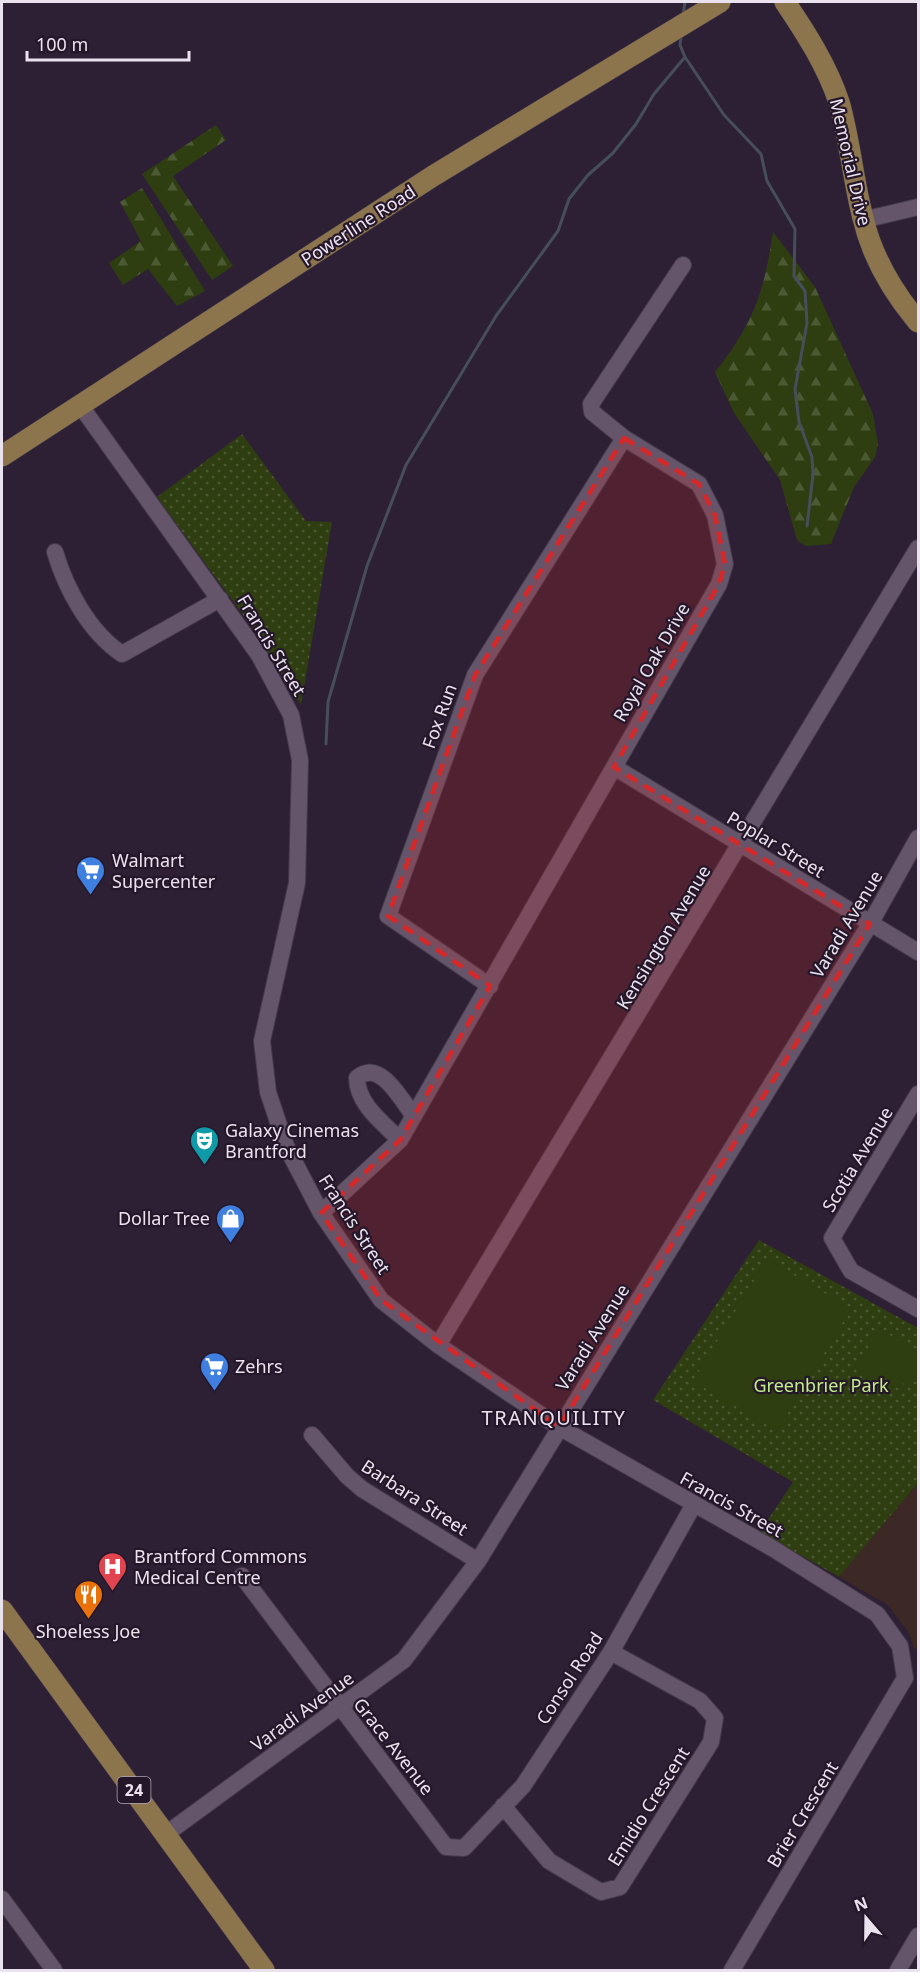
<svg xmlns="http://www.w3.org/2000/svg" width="920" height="1972" font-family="'Noto Sans',sans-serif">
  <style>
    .education { fill: #3c2825 }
    .forest { fill: url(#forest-firs) }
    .park { fill: url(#park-dots) }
    .pitch { fill: #2e3e11 }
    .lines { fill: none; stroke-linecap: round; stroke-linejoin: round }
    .stream { stroke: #464e5c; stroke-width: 3 }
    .minor-casing { stroke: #453a4a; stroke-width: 18 }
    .major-casing { stroke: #453a4a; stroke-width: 22 }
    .minor { stroke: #64556b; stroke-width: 16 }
    .major { stroke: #8c754c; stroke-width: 21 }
    .marked { fill: #d62828; fill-opacity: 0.2; stroke: #d62828; stroke-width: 4.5; stroke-dasharray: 12 8; stroke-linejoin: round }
    .labels { text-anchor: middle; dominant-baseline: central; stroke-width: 4.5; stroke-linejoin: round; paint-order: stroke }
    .shield { fill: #24172a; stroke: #afa5b4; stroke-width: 1.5 }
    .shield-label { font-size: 16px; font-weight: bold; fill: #ebe2ef }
    .street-label { font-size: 18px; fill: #ebe2ef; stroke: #24172a }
    .poi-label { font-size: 18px; fill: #ebe2ef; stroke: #24172a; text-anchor: start }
    .park-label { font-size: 18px; fill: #c4ed89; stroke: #24172a }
    .neighbourhood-label { font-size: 20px; letter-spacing: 1.5px; fill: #ebe2ef; stroke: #24172a }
  </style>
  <defs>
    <pattern id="forest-firs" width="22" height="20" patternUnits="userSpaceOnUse" patternTransform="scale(1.5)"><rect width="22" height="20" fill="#2e3e11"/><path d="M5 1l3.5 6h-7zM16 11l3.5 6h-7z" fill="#4c5a34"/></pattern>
    <pattern id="park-dots" width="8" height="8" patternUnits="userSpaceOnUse" patternTransform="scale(1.5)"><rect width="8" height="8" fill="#2e3e11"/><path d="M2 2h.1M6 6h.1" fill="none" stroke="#4c5a34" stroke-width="1.8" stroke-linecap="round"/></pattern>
  </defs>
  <rect width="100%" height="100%" fill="#2d2034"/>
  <path class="education" d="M 918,1483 L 918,1648 L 914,1649 L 909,1633 L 888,1605 L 839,1577 Z"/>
  <path class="forest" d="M 216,125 L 226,140 L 173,176 L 233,266 L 212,280 L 142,174 Z
    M 142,188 L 205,291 L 177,306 L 148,269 L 123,285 L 109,263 L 141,241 L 120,202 Z
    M 773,232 L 815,287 L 873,414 L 878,444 L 875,457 L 854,487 L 831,544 L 806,546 L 797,540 L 780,480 L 734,413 L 715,372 C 754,323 764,292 773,232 Z"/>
  <path class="park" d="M 242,434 L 306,521 L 332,522 L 301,705 L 254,630 L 157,497 Z
    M 759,1240 L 918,1328 L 918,1483 L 839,1577 L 760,1532 L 793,1482 L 653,1400 Z"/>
  <path class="pitch" d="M 767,1259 L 851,1309 L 777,1431 L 693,1381 Z
    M 879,1328 L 918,1353 L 918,1375 C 901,1390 867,1395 857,1368 Z"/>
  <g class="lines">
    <path class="stream" d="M 683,15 L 685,2
      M 681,36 L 680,45 L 685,57 L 724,115 L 761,154 L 767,181 L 795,229 L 794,276 L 805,291 L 807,323 L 795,389 L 799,422 L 812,457 L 813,475 L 807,526
      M 326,744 L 328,702 L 367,566 L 406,465 L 496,316 L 558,231 L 569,199 L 588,175 L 613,153 L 636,124 L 654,94 L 685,57"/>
    <defs>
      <path id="minor" d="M 863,220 L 918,207
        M 80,405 L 259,655 L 291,715 L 300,760 L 297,883 L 262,1041 L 268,1092 L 286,1146 L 321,1213 L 381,1300 L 438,1345 L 559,1427 L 772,1548 L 877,1614 L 900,1646 L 905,1678
        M 55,552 C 66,589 89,632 122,654 L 220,599
        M 614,767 L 918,952
        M 490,986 L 388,916 L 475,675 L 624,438
        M 918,1094 L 832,1238 L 851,1271 L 918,1309
        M 400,1140 C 383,1123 357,1104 357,1078 C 380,1058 401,1100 414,1116
        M 321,1213 L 400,1140 L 719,584 L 725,564 L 715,515 L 699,484 L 624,438 L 592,412 L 591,404 L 683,265
        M 438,1345 L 918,548
        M 312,1435 L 347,1476 L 362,1489 L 478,1561
        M 242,1576 L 446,1847 L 464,1848 L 523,1786 L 611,1652 L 693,1506
        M 503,1806 L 549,1861 L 601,1892 L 620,1887 L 711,1742 L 715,1718 L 700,1701 L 611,1652
        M 166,1834 L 404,1660 L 478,1561 L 870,924 L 918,838
        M 2,1899 L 54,1970
        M 732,1970 L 905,1678
        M 898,1970 L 918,1936"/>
      <path id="major" d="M 785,2 C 806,33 827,66 839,102 C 850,140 853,180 863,218 C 872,257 893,292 918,322
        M 2,456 L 433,176 L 720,2
        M 2,1610 L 264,1970"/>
    </defs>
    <use href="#minor" class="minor-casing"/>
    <use href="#major" class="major-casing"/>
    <use href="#minor" class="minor"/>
    <use href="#major" class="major"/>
  </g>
  <path class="marked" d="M 624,438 L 699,484 L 715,515 L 725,564 L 719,584 L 614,767 L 870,924 L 559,1427 L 381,1300 L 321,1213 L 400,1140 L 490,986 L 388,916 L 475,675 Z"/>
  <defs>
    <symbol id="supermarket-pin" viewBox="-11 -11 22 30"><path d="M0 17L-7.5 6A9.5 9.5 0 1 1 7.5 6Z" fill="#3f7fe0" stroke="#24172a"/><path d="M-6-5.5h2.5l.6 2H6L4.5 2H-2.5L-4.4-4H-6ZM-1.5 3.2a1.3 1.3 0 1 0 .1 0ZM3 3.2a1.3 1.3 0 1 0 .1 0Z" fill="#fff"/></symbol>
    <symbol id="theatre-pin" viewBox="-11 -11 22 30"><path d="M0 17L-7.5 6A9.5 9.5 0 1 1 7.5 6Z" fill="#0f9aa8" stroke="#24172a"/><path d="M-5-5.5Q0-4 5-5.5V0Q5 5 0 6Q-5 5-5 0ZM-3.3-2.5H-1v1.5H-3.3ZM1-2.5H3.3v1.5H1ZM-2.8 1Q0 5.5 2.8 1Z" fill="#fff"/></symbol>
    <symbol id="shop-pin" viewBox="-11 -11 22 30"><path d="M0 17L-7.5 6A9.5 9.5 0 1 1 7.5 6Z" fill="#3f7fe0" stroke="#24172a"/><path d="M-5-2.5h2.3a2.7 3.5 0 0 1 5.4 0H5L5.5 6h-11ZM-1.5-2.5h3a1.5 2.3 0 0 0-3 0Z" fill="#fff"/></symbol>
    <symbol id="hospital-pin" viewBox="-11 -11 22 30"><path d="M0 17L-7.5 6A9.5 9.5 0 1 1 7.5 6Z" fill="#e0444e" stroke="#24172a"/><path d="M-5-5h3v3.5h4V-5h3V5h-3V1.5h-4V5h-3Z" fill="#fff"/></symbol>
    <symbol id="restaurant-pin" viewBox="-11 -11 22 30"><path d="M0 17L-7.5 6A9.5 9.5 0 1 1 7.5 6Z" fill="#e8710a" stroke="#24172a"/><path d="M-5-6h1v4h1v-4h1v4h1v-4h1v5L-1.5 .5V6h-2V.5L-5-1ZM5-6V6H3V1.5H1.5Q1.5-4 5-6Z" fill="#fff"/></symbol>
  </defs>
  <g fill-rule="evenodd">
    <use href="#supermarket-pin" x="74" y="854" width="33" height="45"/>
    <use href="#theatre-pin" x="188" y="1124" width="33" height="45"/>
    <use href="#shop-pin" x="214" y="1202" width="33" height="45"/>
    <use href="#supermarket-pin" x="198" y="1350" width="33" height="45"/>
    <use href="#hospital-pin" x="96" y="1550" width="33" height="45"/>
    <use href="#restaurant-pin" x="72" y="1578" width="33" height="45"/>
  </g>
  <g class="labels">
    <rect class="shield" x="117.5" y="1777" width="33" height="26" rx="4.5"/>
    <g class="shield-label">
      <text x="134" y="1790">24</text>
    </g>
    <g class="street-label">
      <text transform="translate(851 162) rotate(77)">Memorial Drive</text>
      <text transform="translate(358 225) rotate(-33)">Powerline Road</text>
      <text transform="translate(272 645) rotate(59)">Francis Street</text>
      <text transform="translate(651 662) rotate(-60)">Royal Oak Drive</text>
      <text transform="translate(439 716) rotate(-70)">Fox Run</text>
      <text transform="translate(776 844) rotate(31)">Poplar Street</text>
      <text transform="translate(846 924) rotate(-59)">Varadi Avenue</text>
      <text transform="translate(663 937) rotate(-59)">Kensington Avenue</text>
      <text transform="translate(857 1159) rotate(-59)">Scotia Avenue</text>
      <text transform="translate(355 1224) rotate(57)">Francis Street</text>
      <text transform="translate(592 1337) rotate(-58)">Varadi Avenue</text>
      <text transform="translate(415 1497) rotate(33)">Barbara Street</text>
      <text transform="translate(732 1504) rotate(29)">Francis Street</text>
      <text transform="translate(569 1678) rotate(-57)">Consol Road</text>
      <text transform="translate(302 1711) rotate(-36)">Varadi Avenue</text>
      <text transform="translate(394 1746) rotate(52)">Grace Avenue</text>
      <text transform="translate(648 1806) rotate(-58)">Emidio Crescent</text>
      <text transform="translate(802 1814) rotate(-59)">Brier Crescent</text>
    </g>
    <g class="poi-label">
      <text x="112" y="860">Walmart<tspan x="112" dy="21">Supercenter</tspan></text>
      <text x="225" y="1130">Galaxy Cinemas<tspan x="225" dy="21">Brantford</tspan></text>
      <text x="210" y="1218" text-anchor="end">Dollar Tree</text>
      <text x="235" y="1366">Zehrs</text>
      <text x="134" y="1556">Brantford Commons<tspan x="134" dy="21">Medical Centre</tspan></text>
      <text x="88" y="1631" text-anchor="middle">Shoeless Joe</text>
    </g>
    <g class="park-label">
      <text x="821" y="1385">Greenbrier Park</text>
    </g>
    <g class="neighbourhood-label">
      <text x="554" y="1417">TRANQUILITY</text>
    </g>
  </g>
  <rect width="920" height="1972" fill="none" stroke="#ebe2ef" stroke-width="6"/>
  <g transform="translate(866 1918) rotate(340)" stroke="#24172a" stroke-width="4.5" paint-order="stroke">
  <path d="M0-4.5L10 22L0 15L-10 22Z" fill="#ebe2ef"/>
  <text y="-9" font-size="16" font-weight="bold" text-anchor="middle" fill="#ebe2ef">N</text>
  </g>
  <path d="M27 51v9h162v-9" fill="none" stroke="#ebe2ef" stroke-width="3"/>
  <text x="36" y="51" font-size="18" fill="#ebe2ef" stroke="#24172a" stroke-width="4.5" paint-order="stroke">100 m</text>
</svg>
